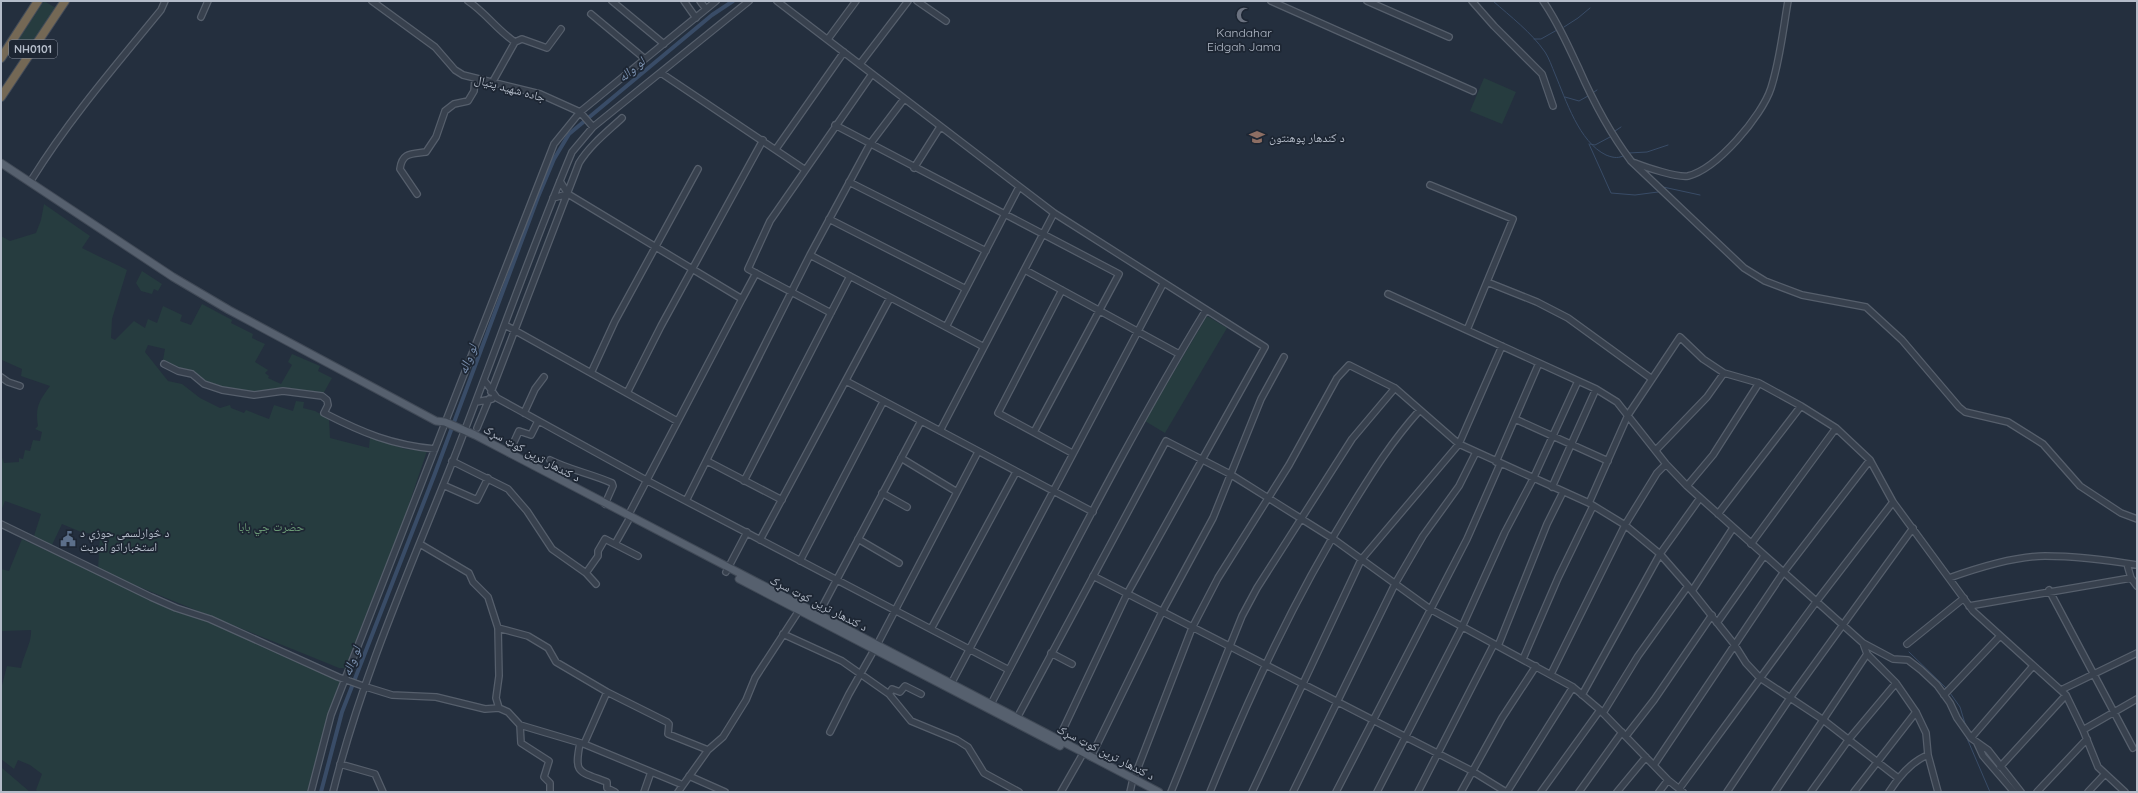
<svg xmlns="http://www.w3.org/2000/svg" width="2138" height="793" font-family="Quicksand,'Noto Naskh Arabic',sans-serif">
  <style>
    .green { fill: #263c3f }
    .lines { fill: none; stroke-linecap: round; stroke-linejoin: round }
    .stream { stroke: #394c67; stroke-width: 1 }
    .canal { stroke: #394c67; stroke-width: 4 }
    .minor-casing { stroke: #565f6c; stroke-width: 8 }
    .major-casing { stroke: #414a57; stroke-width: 9 }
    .highway-casing { stroke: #434c59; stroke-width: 10 }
    .minor { stroke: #38414e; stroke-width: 5.5 }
    .major { stroke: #56606e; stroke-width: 7 }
    .highway { stroke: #746855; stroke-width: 8 }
    .labels { text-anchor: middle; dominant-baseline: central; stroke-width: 3.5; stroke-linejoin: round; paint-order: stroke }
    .shield { fill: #1d2633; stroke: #878f9c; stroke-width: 1 }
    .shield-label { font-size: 11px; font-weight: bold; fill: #b4bcc9 }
    .poi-label { font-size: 12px; fill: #b4bcc9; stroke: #1d2633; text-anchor: start }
    .street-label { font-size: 12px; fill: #b4bcc9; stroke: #1d2633 }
    .park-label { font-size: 12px; fill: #6b9a76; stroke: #1d2633 }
    .water-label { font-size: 13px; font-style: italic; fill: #7c92b1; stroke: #1d2633 }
  </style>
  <rect width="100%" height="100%" fill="#242f3e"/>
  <path class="green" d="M 44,1 L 56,8 L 26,53 L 15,45 Z
    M 1484,78 L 1516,92 L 1502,124 L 1470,111 Z
    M 44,204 L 90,236 L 82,248 C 97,256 112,262 127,270 L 112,319 L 111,338 L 115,340 L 134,321 L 145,328 L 148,319 L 157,323 L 163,306 L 182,315 L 180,321 L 191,325 L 202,304 L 232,320 L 231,323 L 253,334 L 252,338 L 265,344 L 255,362 L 268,370 L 265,373 L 269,376 L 268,378 L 281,384 L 292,365 L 288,362 L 292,354 L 320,366 L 318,371 L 332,378 L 323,394 L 254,393 L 223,388 L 211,384 L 193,373 L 179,369 L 163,360 L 165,349 L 148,345 L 145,352 L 168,381 L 182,384 L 200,398 L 220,408 L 230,405 L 231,408 L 244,413 L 246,410 L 269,419 L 274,405 L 293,411 L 296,401 L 304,402 L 303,408 L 315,411 L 329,419 L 330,438 L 369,448 L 370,437 L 405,449 L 427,451 L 405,516 L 345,668 L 339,668 C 259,635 177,604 98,569 L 100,535 L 81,532 L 62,524 L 51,547 L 33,539 L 41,514 L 5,501 L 1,511 L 1,455 L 4,463 L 19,462 L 19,458 L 23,459 L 25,450 L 30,451 L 33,440 L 40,441 L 42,432 L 35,429 L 38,426 C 35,407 39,401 50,386 L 21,376 L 22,369 L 2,360 L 1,362 L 1,236 L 10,241 L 36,233 L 41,220 Z
    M 142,271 L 162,284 L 158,291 L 154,289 L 152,294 L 141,291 L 136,283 Z
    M 1207,316 L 1227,328 L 1165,433 L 1145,421 Z
    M 22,539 L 176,611 L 209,622 L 340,681 L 328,715 L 308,792 L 38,792 L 36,790 L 42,774 L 30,765 L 18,760 L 14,769 L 1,759 L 1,689 L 7,666 L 21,668 C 23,656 32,642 31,630 L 1,631 L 1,569 L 9,571 Z
    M 1,767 L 2,768 L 30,792 L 1,792 Z"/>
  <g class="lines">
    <path class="stream" d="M 1493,1 C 1511,17 1531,32 1545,52 C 1549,58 1552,67 1555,74 C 1566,100 1579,142 1606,155 C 1611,157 1617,159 1623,156
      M 1564,27 L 1578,18 L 1590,8
      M 1534,39 L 1541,39 L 1557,30
      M 1594,92 L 1597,90
      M 1565,97 L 1579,101 L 1588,96
      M 1615,131 L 1621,127
      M 1589,144 L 1611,193 L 1635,195 L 1658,192
      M 1590,144 L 1595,145 L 1610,137
      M 1629,153 L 1647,152 L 1668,145
      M 1663,187 L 1700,195
      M 1909,652 L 1946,688
      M 1950,693 L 1960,707 L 1966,727
      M 1966,736 L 1990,792"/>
    <path class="canal" d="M 321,792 L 342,712 L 434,476 L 538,197 L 554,159 L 569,134 L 712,15 L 733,1"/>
    <defs>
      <path id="minor" d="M 372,1 L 435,47 L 455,70 L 463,75 L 540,94 L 580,112 L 593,127
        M 468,1 C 486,13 497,30 515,42
        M 612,1 L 664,44
        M 684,1 L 696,18
        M 700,1 L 706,9
        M 777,1 L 1054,213 L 1265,347 L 1127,594 L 1058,740
        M 917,1 L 946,21
        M 1271,1 L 1473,91
        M 1367,1 L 1449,37
        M 1472,1 L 1494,26 L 1542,74 L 1553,106
        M 1543,1 C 1559,24 1567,44 1579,69 C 1593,101 1610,133 1631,161 L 1744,268 L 1765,281 L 1802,295 L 1866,307 L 1902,340 L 1959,407 L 1965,412 L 2008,422 L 2043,444 L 2080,486 L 2121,513 L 2137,519
        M 591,14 L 645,59
        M 201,17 L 208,1
        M 828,39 L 856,1
        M 860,64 L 908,1
        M 661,73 L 804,169
        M 492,83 L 515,42 L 522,39 L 547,48 L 561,29
        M 835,125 L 1119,274 L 1034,432
        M 776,149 L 844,52
        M 1635,163 C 1645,167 1678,178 1688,176 C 1717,169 1762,116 1771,88 C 1780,60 1783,30 1788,1
        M 914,168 L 940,127
        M 32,179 C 70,118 116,65 161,10 L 165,1
        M 560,181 L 568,194 L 742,299 L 628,516
        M 849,182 L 986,251
        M 1430,185 L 1513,219 L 1467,330
        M 417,194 L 400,169 C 402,152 412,154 426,152 L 436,137 L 445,111 L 454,104 L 468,101 L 474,91 L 475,79
        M 553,198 L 568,194
        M 829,219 L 966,289
        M 810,255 L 984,347
        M 1025,270 L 1179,354
        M 1487,282 L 1537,302 L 1568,318 L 1652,379
        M 1062,290 L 998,413 L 1072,453
        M 1388,294 L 1596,389 L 1617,402 L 1666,464 L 1687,486 L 1863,643 L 1893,659 L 1908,660 L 1921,670 L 1937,685 L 1950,703 L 1957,718 L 1971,738 L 1988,750 L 2021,792
        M 742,299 L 756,273
        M 831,313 L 748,269 L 770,221 L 872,74
        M 505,325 L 677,421
        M 946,327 L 1019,187
        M 164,364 L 178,371 L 192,374 L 204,384 L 222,390 L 254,395 L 283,391 L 322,396 L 327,400 L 328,405 L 324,413 C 363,433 392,445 435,449
        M 591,373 L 615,321 L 698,169
        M 1,377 L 8,382 L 20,386
        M 484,380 L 497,398 L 646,480 L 1009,670
        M 846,381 L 1093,512
        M 491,392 L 579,163 C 590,145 607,132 622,118
        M 627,393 L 661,326 L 763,140
        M 476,402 L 492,399
        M 524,413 L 535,389 L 544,377
        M 1515,419 L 1608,461
        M 477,428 L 489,399
        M 940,431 L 1054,213
        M 1656,450 L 1707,397 L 1724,373
        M 509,453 L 519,431 L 531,435 L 538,421
        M 901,458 L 957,492
        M 550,460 C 570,470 592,474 612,483 L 613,486 L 605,504
        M 452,461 L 508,489 L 527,511 L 552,549 L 586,573 L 596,584
        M 707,461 L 782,500
        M 1496,462 L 1539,363
        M 744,481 L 850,276
        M 443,485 L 477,500 L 488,478
        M 1687,486 L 1713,455 L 1759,383
        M 1552,487 L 1596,389
        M 882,493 L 907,507
        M 686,501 L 810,255 L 870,144 L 904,99
        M 1589,503 L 1628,415 L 1680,337 L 1703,359 L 1724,373 L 1759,383 L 1801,406 L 1836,428 L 1870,460 L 1893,502 L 1973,611 L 2066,695 L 2083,730 L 2098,767 L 2125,792
        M 1718,514 L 1801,406
        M 1,524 L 151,597 L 176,608 L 210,619 L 338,677 L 363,686 L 392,695 L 436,697 L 485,709 L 499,708 L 508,712 L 520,725 L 584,744 L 683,785
        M 858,539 L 899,563
        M 760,540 L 890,298
        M 420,544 L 469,573 L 473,582 L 488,597 L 498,628 L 499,676 L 496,698 L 499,708
        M 615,544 L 628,521
        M 1751,544 L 1836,428
        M 800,561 L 883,402
        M 2127,564 L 2131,578 L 2137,586
        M 726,572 L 747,532
        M 586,573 L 598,556 L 598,551 L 605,539 L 638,556
        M 1093,576 L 1472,771 L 1506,792
        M 1949,578 C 1977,568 2015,556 2045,556 C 2075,556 2107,560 2137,565
        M 2049,590 L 2133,748
        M 1692,591 L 1733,528
        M 1969,606 L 2131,578
        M 818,615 L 921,421
        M 1717,623 L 1764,556
        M 498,628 L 528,636 L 548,648 L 556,662 L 607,692 L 667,722 L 669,724 L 668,734 L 708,750
        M 931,629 L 1016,472
        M 783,634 L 842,661 L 889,694 L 911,721 L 957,740 L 968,747 L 984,773 L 1019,792
        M 1863,643 L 1867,654 L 1896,683 L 1916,712 L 1926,733 L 1928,755 L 1938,792
        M 1907,644 L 1964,598
        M 877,645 L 978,452
        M 1498,646 L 1547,524 L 1563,492
        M 1051,653 L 1072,664
        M 1523,659 L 1558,578 L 1593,506
        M 1551,674 L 1625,525 L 1657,473 L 1666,464
        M 951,684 L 1163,284
        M 2061,690 L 2137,653
        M 889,694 L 892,689 L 900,692 L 905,686 L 921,694
        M 1582,695 L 1660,554 L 1700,498
        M 1944,695 L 2000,636
        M 991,704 C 1061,572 1128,438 1206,310
        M 1603,713 L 1638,656 L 1688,586
        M 1017,718 L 1166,441 L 1230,474 L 1332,538 L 1430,609 L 1573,687 L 1600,710 L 1668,780 L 1683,792
        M 520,725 L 521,743 L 549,761 L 544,777 L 550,783 L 550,792
        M 2083,730 L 2137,699
        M 830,732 L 849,694 L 874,650
        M 1626,736 L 1654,700 L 1712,615
        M 1971,738 L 2033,666
        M 580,743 C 574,774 578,771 607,782 L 607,788 L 615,792
        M 1977,743 L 1983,756 L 2014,792
        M 584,744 L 607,692
        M 1091,757 L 1162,612 L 1213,518 L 1261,399 L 1284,357
        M 340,764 L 375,774 L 383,792
        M 1654,765 L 1783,573 L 1870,460
        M 2000,767 L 2066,695
        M 689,776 L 725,792
        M 1679,789 L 1816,602 L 1893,502
        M 311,792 L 331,715 L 345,679 L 554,144 L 580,112 L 716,1
        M 333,792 C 361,679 409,571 452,463 C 493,359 529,254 572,152 L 593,127 L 749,1
        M 644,792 L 651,772
        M 678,792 L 708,750 L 723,737 L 746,700 L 755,678 L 798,612
        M 1061,792 L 1081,757
        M 1130,792 L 1132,783 L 1192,628 L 1218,578 L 1289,465 L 1337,378 L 1349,365 L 1395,388 L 1459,444 L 1589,503 L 1625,525 L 1660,554 L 1688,586 L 1734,644 L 1746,663 L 1760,678 L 1822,719 L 1898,778
        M 1171,792 L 1242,616 L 1257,588 L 1352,439 L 1395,388
        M 1210,792 C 1251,692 1294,599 1351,507 C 1372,473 1392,441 1419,411
        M 1252,792 L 1361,560 L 1459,444 L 1502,346
        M 1293,792 L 1395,584 L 1423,536 L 1459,486 L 1476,452
        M 1336,792 L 1467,539 L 1500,464
        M 1377,792 L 1462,627 L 1505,532 L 1533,479 L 1578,381
        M 1418,792 L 1494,644
        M 1461,792 L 1502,718 L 1536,666
        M 1507,792 L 1573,687
        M 1541,792 L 1600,710
        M 1579,792 L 1622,732
        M 1617,792 L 1646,757
        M 1659,792 L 1668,780
        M 1727,792 L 1790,698 L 1913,528
        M 1775,792 L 1867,654
        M 1811,792 L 1849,739 L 1896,683
        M 1854,792 L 1916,712
        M 1889,792 C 1898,778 1912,761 1928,755
        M 2037,792 L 2087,739
        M 2088,792 L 2104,775"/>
      <path id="major" d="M 1,163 L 173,277 L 229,310 L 436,421 L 445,422 L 475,435 L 1159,792
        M 739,579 L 1060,746"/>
      <path id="highway" d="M 1,58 L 38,1
        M 1,97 L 65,1"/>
    </defs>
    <use href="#minor" class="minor-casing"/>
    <use href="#major" class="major-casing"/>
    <use href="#highway" class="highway-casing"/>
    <use href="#minor" class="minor"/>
    <use href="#major" class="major"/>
    <use href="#highway" class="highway"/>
  </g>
  <defs>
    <symbol id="mosque-bare" viewBox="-9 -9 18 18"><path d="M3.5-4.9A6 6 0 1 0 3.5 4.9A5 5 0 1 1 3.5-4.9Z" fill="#6b7280" stroke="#1d2633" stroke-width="2.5" paint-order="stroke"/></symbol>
    <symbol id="university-bare" viewBox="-9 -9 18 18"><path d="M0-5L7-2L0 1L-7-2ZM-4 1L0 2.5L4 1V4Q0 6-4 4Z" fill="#8d6e63" stroke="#1d2633" stroke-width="2.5" paint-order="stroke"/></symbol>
    <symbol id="civic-bare" viewBox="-9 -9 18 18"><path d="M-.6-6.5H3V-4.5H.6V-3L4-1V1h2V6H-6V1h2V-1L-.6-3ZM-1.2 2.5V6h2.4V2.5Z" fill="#5c6f8a" stroke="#1d2633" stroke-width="2.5" paint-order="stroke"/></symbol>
  </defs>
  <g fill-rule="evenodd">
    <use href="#mosque-bare" x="1233" y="4" width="22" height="22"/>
    <use href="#university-bare" x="1246" y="126" width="22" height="22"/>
    <use href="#civic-bare" x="57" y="528" width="22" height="22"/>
  </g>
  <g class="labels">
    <rect class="shield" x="9" y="40" width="48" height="18" rx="3"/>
    <g class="shield-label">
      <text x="33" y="49">NH0101</text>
    </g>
    <g class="poi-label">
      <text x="1244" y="32" text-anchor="middle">Kandahar<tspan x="1244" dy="14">Eidgah Jama</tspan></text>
      <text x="1269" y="137">د کندهار پوهنتون</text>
      <text x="80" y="532">د څوارلسمی حوزې د<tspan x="80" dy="14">استخباراتو آمريت</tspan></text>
    </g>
    <g class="street-label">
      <text transform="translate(510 88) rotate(15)">جاده شهید پتیال</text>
      <text transform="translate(532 453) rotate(28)">د کندهار ترين کوټ سړک</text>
      <text transform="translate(819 603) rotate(27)">د کندهار ترين کوټ سړک</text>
      <text transform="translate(1106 752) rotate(27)">د کندهار ترين کوټ سړک</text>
    </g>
    <g class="park-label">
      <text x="271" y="526">حضرت جي بابا</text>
    </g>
    <g class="water-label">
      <text transform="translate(631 69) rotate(-40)">لو واله</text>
      <text transform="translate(467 359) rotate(-69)">لو واله</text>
      <text transform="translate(351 661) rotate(-69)">لو واله</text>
    </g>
  </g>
  <rect width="2138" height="793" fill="none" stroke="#b4bcc9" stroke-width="4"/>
</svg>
